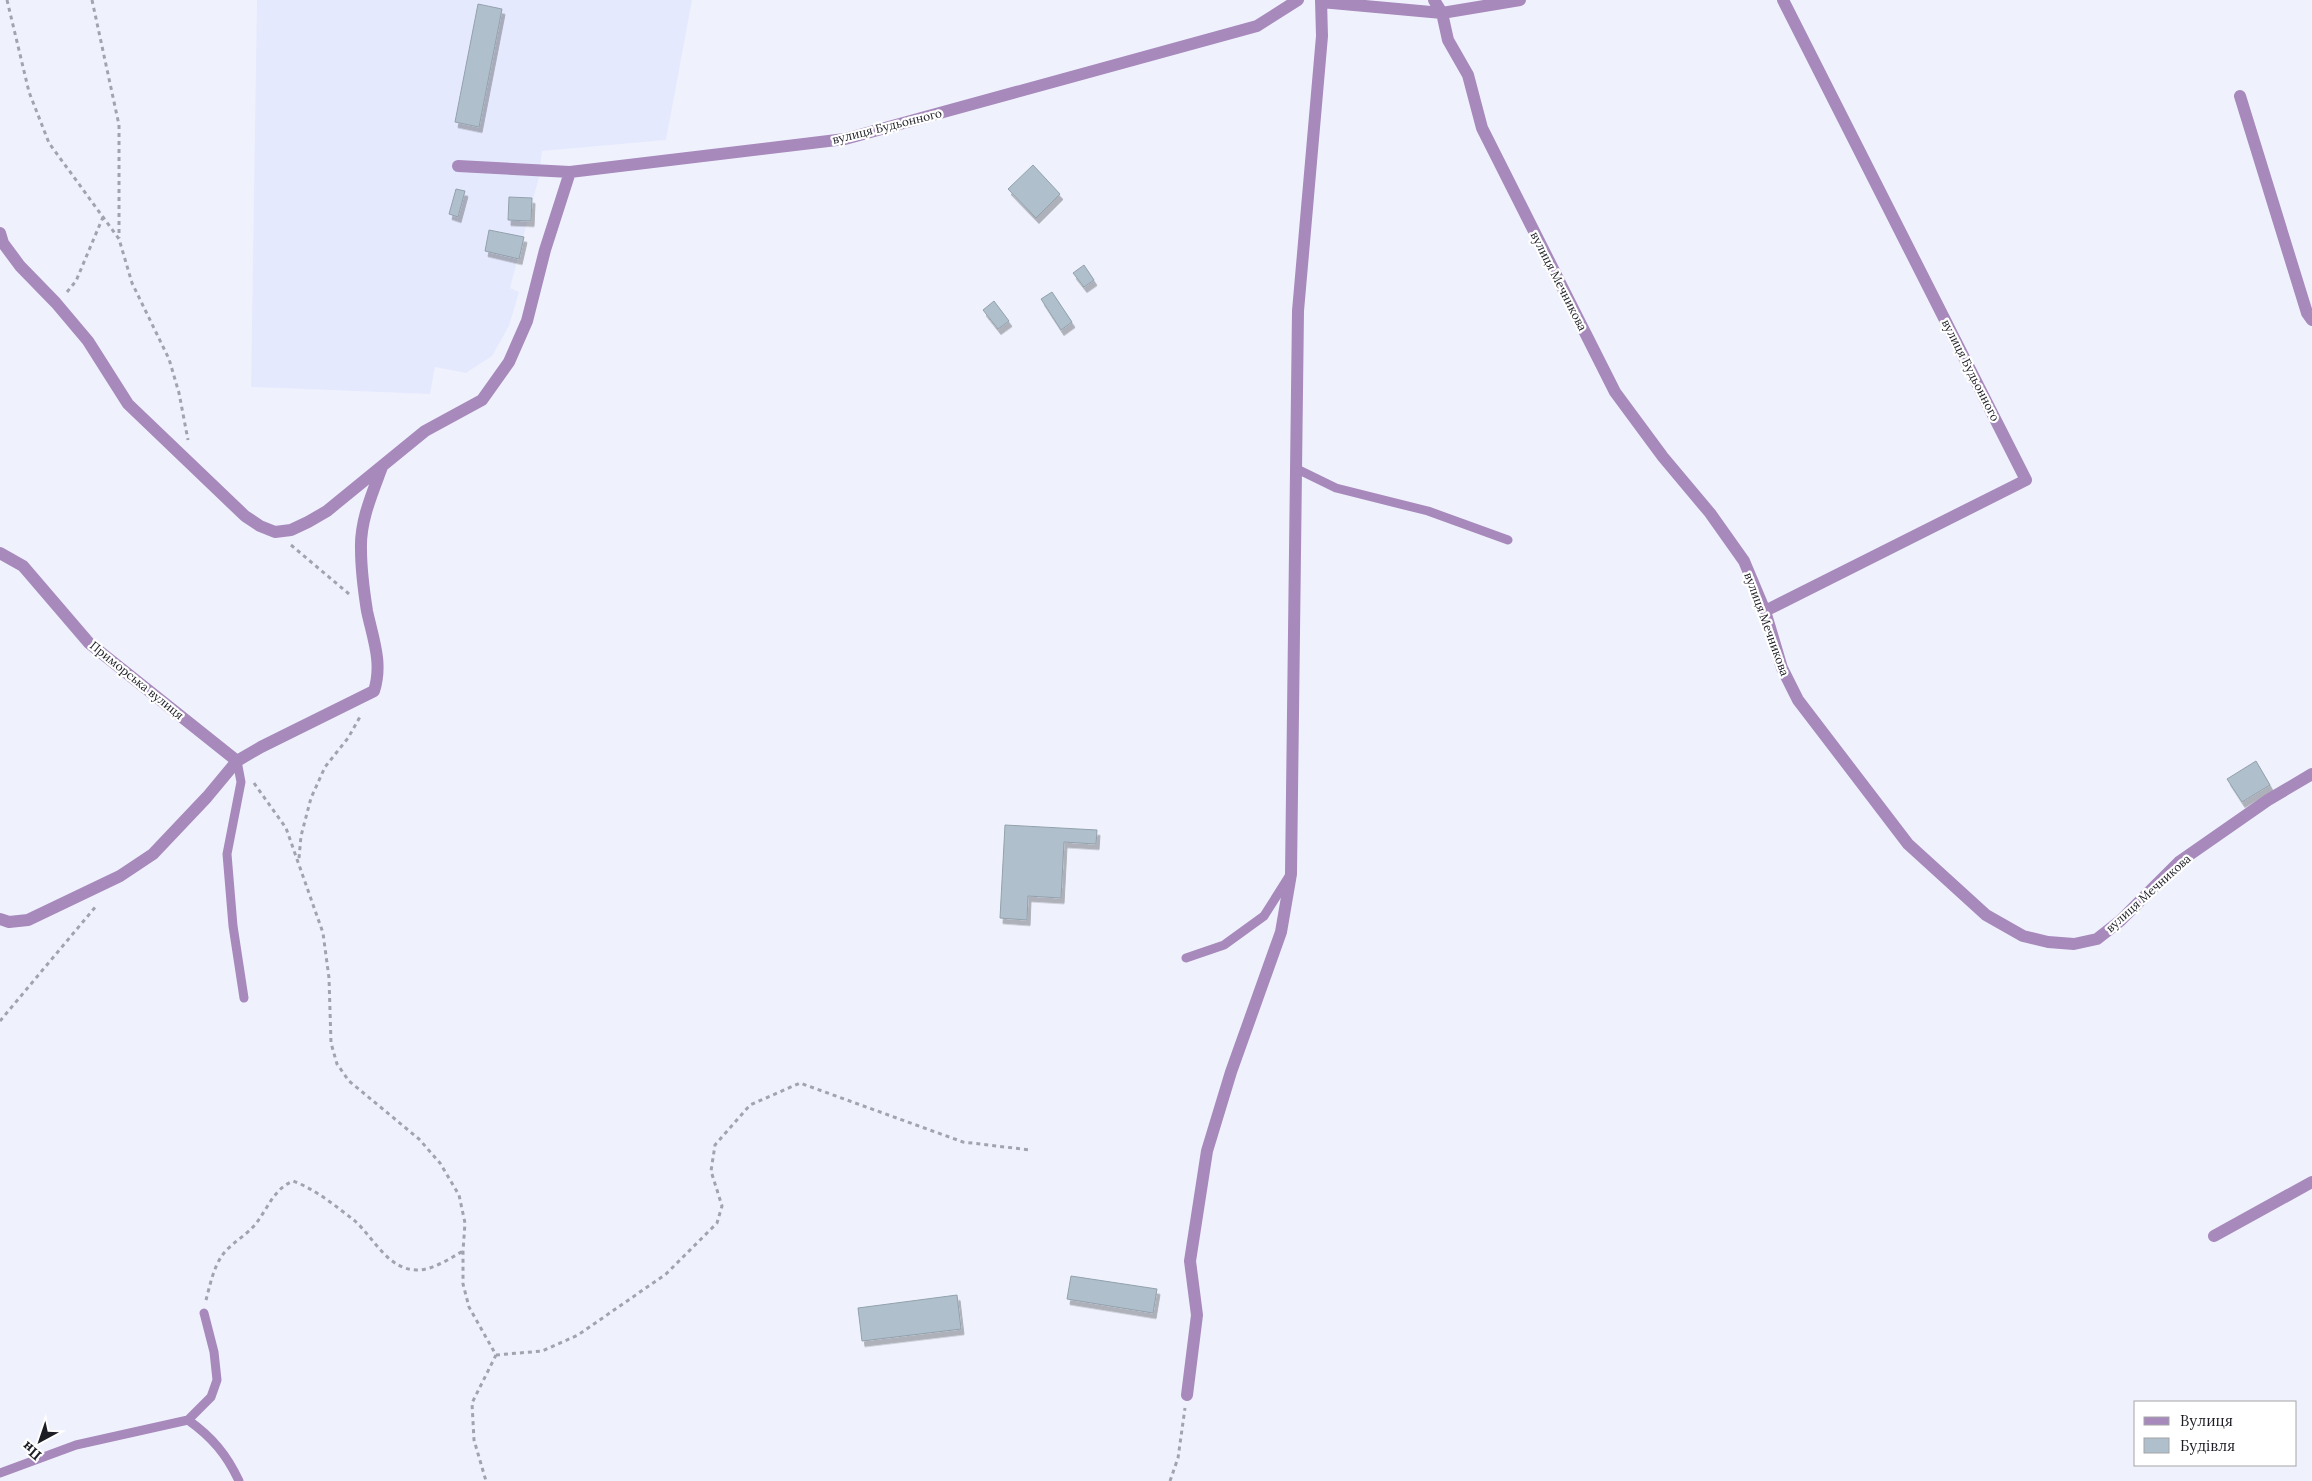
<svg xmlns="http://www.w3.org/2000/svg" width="2312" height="1481" font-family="Lora,serif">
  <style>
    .built { fill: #e5e9fd }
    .building { fill: #afbfcb; stroke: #92a1ad; filter: url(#shadow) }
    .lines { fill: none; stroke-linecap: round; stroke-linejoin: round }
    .path { stroke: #a2a4ad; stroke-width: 3; stroke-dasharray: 4 4; stroke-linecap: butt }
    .lane { stroke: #a789bc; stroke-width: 9 }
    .street { stroke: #a789bc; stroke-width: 12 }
    .labels { text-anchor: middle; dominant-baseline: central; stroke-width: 4.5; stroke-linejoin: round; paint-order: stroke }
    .street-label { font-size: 12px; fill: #1d1e25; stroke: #fff }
  </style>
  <defs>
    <filter id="shadow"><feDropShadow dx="3" dy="5.5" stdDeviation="0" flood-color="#0004"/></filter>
  </defs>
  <rect width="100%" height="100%" fill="#eff2fd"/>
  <path class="built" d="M 257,0 L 692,0 L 666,140 L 542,151 L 539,177 L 510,288 L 519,292 L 509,326 L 492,356 L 466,373 L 435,367 L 430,394 L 251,387 Z"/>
  <path class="building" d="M 478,4 L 502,9 L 479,127 L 455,122 Z
    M 1033,165 L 1060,194 L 1036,218 L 1008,189 Z
    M 456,189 L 465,191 L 458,217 L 449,214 Z
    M 509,197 L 532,198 L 531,221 L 508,220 Z
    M 489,230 L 524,237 L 519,259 L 485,251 Z
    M 1084,265 L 1094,280 L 1084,287 L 1073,273 Z
    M 1052,292 L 1072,322 L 1061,330 L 1041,299 Z
    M 994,301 L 1009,321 L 998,329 L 983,310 Z
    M 2256,761 L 2270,785 L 2242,802 L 2227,779 Z
    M 1005,825 L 1097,830 L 1096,844 L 1064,842 L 1061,898 L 1028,896 L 1027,920 L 1000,918 Z
    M 1071,1276 L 1157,1289 L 1153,1313 L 1067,1299 Z
    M 957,1295 L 961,1329 L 862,1341 L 858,1308 Z"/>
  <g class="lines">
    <path class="path" d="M 7,0 L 29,92 L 49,143 L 119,239 L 132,283 L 169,359 L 179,393 L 188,440
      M 92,0 L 119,125 L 119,238
      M 67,292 L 76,281 L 103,217
      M 291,545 L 349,594
      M 254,783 L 286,828 L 323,933 L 329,978 L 331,1043 L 337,1064 L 349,1081 L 419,1139 L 440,1163 L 459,1195 L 465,1223 L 463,1251 L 463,1284 L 469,1307 L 496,1355 L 472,1403 L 474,1440 L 486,1481
      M 299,858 L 301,836 L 311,798 L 325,767 L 348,738 L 361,715
      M 0,1021 L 97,905
      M 206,1300 C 210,1285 214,1265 224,1253 C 232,1243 245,1236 253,1227 C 268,1210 272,1190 293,1181 C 315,1189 337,1207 355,1221 C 373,1237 388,1270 417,1270 C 433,1270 449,1259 463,1251
      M 496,1355 L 542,1351 L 578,1335 L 666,1274 L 717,1223 L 722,1206 L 711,1171 L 715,1145 L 750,1105 L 800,1083 L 963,1142 L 1030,1150
      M 1170,1481 L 1178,1458 L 1185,1408"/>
    <path class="lane" d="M 1295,468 L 1336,488 L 1428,511 L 1508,540
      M 237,761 L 241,782 L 227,854 L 233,926 L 244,998
      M 1186,958 L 1224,945 L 1264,916 L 1288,878
      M 188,1420 C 212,1437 227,1455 239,1481
      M 0,1473 L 76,1445 L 188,1420 L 211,1397 L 217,1380 L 214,1352 L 204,1313"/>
    <path class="street" d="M 1434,0 L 1442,13 L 1448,40 L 1468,75 L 1482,128 L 1615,392 L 1663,457 L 1710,513 L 1744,561 L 1765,611 L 1782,668 L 1798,700 L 1908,844 L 1986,915 L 2023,936 L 2048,942 L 2074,944 L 2097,939 L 2120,921 L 2179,862 L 2268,800 L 2312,774
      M 1321,2 L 1442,13 L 1520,0
      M 2240,96 L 2307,313 L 2312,320
      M 458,166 L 570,172 L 845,139 L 1257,26 L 1298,0
      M 0,233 L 3,243 L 20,266 L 56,303 L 88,341 L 128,404 L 245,516 L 260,526 L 275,532 L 291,530 L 308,522 L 327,511 L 425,431 L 482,400 L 509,362 L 527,321 L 545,250 L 570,172
      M 0,553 L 23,566 L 89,643 L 237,761
      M 1765,611 L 2026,480 L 1783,0
      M 0,919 L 9,922 L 28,920 L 120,876 L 153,854 L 207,797 L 237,761 L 261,747 L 374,691 C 383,663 373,639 367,611 C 364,592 361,569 361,549 C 360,521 372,494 382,467
      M 2214,1236 L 2312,1182
      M 1187,1395 L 1197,1315 L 1190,1261 L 1207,1151 L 1231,1072 L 1281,932 L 1291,874 L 1298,311 L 1322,36 L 1321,0"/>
  </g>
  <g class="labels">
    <g class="street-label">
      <text transform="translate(887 126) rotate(-14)">вулиця Будьонного</text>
      <text transform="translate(1559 281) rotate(63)">вулиця Мечникова</text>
      <text transform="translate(1971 370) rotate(63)">вулиця Будьонного</text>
      <text transform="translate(1767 624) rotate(70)">вулиця Мечникова</text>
      <text transform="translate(137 680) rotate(39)">Приморська вулиця</text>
      <text transform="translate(2148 893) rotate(-42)">вулиця Мечникова</text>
    </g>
  </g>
  <rect x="2134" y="1401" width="162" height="65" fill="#ffffff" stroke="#a5a5a8"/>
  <rect x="2144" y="1417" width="25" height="8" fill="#a789bc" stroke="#a5a5a8"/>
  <text x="2180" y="1426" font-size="15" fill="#1d1e25">Вулиця</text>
  <rect x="2144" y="1438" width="25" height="15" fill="#afbfcb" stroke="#a5a5a8"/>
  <text x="2180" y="1451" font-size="15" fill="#1d1e25">Будівля</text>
  <g transform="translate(40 1441) rotate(220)" stroke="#ffffff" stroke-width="4" paint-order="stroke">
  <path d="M0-4L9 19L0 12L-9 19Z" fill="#1d1e25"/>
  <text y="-8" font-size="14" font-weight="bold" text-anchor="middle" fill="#1d1e25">Пн</text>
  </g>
</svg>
